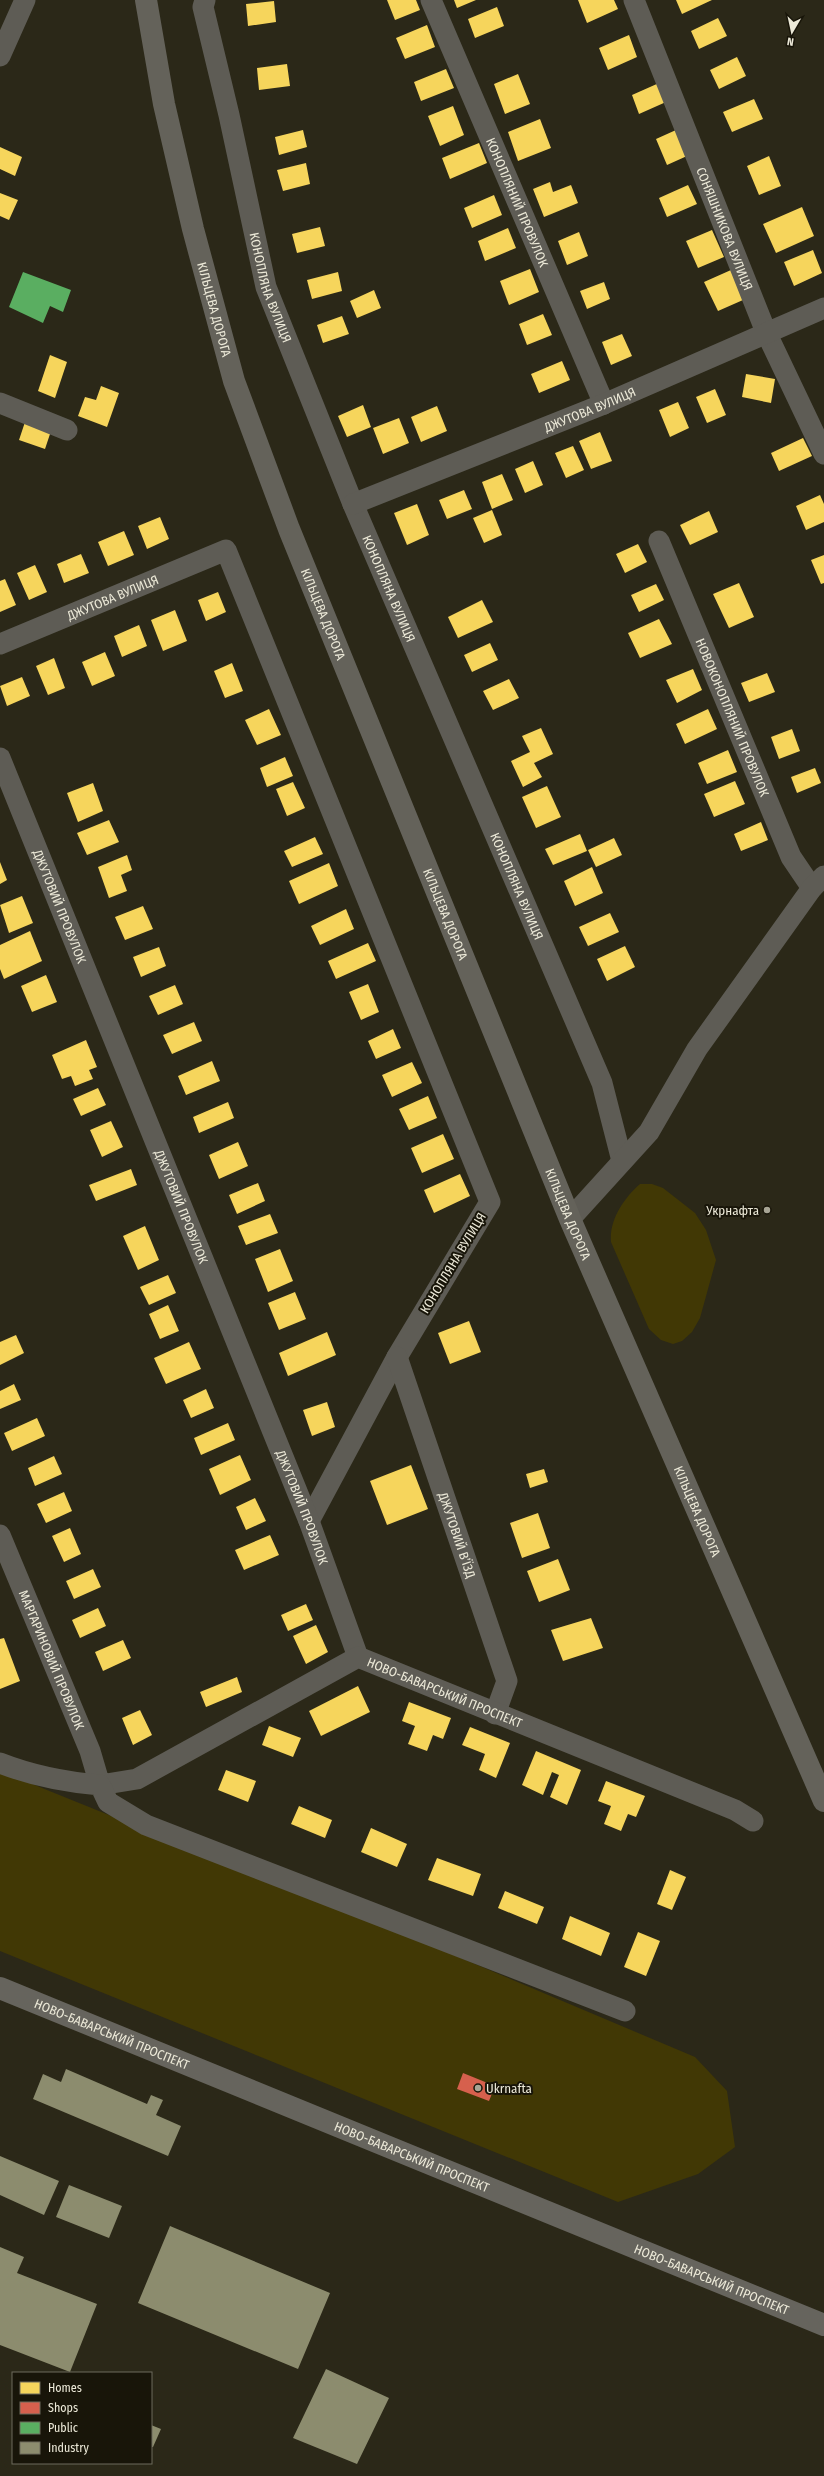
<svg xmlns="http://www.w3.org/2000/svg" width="824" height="2476" font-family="'Fira Sans Condensed',sans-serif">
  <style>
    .green { fill: #413805 }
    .homes { fill: #f6d55c }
    .shops { fill: #d6604d }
    .public { fill: #5aae61 }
    .industry { fill: #8c8c6e }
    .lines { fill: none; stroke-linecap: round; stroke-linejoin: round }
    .minor { stroke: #5e5c55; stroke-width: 21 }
    .primary { stroke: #66645d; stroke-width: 22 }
    .trunk { stroke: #64625a; stroke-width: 22 }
    .poi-dot { fill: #a8a595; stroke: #181509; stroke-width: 1.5 }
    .labels { text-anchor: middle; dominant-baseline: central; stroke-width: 4; stroke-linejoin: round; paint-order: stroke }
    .street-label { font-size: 13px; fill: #ece9d8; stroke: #181509 }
    .poi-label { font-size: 13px; fill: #ece9d8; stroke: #181509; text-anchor: end }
  </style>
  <rect width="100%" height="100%" fill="#2b2818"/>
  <path class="green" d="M 640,1184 L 652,1184 L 663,1188 L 695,1213 L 706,1230 L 716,1260 L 700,1318 L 692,1332 L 682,1341 L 673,1344 L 661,1340 L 649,1329 L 611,1242 C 609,1220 624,1198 640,1184 Z
    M 0,1771 L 418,1940 L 695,2057 L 727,2091 L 735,2147 L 698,2174 L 618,2202 L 0,1951 Z"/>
  <path class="homes" d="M 387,0 L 416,0 L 420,10 L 395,20 Z
    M 454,0 L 476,0 L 457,8 Z
    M 578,0 L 614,0 L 618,9 L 587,23 Z
    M 676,0 L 712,0 L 682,14 Z
    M 274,1 L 276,22 L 248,26 L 246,4 Z
    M 497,7 L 504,26 L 475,38 L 468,19 Z
    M 718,18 L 727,36 L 699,49 L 691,31 Z
    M 427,25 L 435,47 L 405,59 L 396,38 Z
    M 629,35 L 637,57 L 608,70 L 599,48 Z
    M 737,57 L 746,76 L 719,89 L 710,70 Z
    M 287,64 L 290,86 L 259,90 L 257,68 Z
    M 446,69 L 454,88 L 421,101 L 414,82 Z
    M 518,74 L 530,104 L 505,114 L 494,84 Z
    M 659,83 L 666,102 L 639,114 L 632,95 Z
    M 754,99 L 763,119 L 732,132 L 723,112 Z
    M 453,106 L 464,135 L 440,146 L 428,116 Z
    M 540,119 L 551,148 L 518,161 L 508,132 Z
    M 303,130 L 307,147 L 279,155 L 275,137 Z
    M 676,130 L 687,156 L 667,165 L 656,139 Z
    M 479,143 L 487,163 L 450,179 L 442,158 Z
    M 0,147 L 22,157 L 15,176 L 0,169 Z
    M 769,156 L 781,186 L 759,195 L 747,166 Z
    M 306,163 L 310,184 L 283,191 L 277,170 Z
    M 550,182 L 553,192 L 571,185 L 578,203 L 544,217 L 533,189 Z
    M 688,185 L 697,204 L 667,217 L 659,198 Z
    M 0,193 L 18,200 L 9,220 L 0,216 Z
    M 494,195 L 502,215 L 472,228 L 464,208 Z
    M 802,207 L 814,236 L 776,253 L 763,224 Z
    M 320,227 L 325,246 L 297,253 L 292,234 Z
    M 508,228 L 516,248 L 485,261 L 478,241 Z
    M 712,230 L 724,257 L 698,268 L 686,241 Z
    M 579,232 L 588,256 L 567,265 L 558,241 Z
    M 813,250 L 822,273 L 794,286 L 784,262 Z
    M 530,269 L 539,292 L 509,305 L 500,281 Z
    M 731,270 L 743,300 L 718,311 L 704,282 Z
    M 338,272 L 342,291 L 312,299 L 307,280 Z
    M 604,282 L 610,299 L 587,309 L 580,291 Z
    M 374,290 L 381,308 L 357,318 L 350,301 Z
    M 543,314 L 552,335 L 527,345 L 519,324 Z
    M 342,316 L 349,334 L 323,343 L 317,325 Z
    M 622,334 L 632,356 L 611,365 L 602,342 Z
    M 50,355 L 67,362 L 55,398 L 38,391 Z
    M 562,361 L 570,380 L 539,393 L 531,374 Z
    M 746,374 L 775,379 L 771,403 L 742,397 Z
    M 101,386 L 119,393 L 107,427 L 78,416 L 85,397 L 96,400 Z
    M 715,389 L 726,415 L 707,423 L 696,397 Z
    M 678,402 L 689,428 L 670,437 L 659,410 Z
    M 363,405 L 371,427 L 347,437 L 338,416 Z
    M 437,406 L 447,431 L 421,442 L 411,417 Z
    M 399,418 L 409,443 L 383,454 L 373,428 Z
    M 26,419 L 52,428 L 45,449 L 19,440 Z
    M 600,432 L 612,461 L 591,469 L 579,441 Z
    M 803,438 L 812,456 L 779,471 L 771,453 Z
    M 573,446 L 584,470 L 566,478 L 555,453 Z
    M 533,461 L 543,485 L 525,493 L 515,469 Z
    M 502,474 L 513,500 L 492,509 L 482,482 Z
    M 464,490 L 472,509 L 447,519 L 439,500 Z
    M 820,495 L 824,504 L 824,522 L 806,530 L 796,506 Z
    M 417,504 L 429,535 L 407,545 L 394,513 Z
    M 492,510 L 502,535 L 484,543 L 473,518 Z
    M 709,511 L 718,532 L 690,545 L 680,525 Z
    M 160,517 L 169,539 L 147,549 L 138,526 Z
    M 124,531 L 134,555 L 108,566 L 98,542 Z
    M 638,544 L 647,562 L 625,573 L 616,554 Z
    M 81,554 L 89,573 L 64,583 L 57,564 Z
    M 824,555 L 824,583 L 821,584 L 811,560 Z
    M 35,565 L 47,592 L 29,600 L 17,573 Z
    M 5,579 L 16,605 L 0,612 L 0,581 Z
    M 739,583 L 754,617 L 729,628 L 713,594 Z
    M 656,584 L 664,600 L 639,612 L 631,595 Z
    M 218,592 L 226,612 L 206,621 L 198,600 Z
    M 482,600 L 493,622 L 458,638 L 448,617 Z
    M 175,610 L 187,641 L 163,651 L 151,620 Z
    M 659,619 L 672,644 L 640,658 L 628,633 Z
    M 139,625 L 147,646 L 122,657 L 114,636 Z
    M 490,643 L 498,660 L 472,672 L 464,655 Z
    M 105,652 L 115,676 L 92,686 L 82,662 Z
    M 54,658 L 65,688 L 48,695 L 36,666 Z
    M 232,663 L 243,691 L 225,698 L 214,671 Z
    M 693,669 L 702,690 L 677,703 L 666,680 Z
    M 767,673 L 775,692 L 749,702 L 741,683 Z
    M 22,677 L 30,696 L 7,706 L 0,686 Z
    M 509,679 L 519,698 L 493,710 L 483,691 Z
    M 269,709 L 281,735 L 257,745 L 245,720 Z
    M 708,709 L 717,729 L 685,744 L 676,724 Z
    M 541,728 L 553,754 L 534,763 L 542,777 L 523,787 L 511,761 L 530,752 L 522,736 Z
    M 792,729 L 800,751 L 779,759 L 771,737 Z
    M 728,750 L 737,772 L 707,784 L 698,763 Z
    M 285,757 L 293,776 L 267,787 L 260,768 Z
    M 815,768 L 821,783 L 797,793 L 791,777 Z
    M 735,781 L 745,804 L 714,817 L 704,794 Z
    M 293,782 L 305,808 L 287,816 L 276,789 Z
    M 93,783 L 103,811 L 78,822 L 67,793 Z
    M 547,786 L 561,817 L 536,828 L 522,797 Z
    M 109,820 L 119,842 L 87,855 L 77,833 Z
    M 761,822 L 768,840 L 741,851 L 734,834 Z
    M 580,834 L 587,851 L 553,865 L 545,849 Z
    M 315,837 L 323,854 L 292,867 L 284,851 Z
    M 614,838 L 622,855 L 596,867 L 588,850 Z
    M 127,855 L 132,870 L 121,875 L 127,891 L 109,898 L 98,867 Z
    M 0,862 L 7,880 L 0,884 Z
    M 329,863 L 338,886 L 299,904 L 289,881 Z
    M 592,867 L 603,893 L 575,906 L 564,881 Z
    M 22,896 L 33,923 L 9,933 L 0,905 Z
    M 143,906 L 153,929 L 125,940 L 115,917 Z
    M 346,909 L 354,929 L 320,945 L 311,926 Z
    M 610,913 L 619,932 L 588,946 L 579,927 Z
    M 30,931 L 42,961 L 4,979 L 0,969 L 0,945 Z
    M 368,943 L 376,961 L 336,979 L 328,961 Z
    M 625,946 L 635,967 L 607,981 L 597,959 Z
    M 159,947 L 166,966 L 141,977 L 133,957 Z
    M 46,975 L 57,1002 L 32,1012 L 21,986 Z
    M 368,984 L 379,1012 L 361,1020 L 349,992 Z
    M 175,985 L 183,1004 L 158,1015 L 149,996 Z
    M 194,1022 L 202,1041 L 172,1054 L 163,1035 Z
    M 393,1029 L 401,1048 L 376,1059 L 368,1041 Z
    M 86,1040 L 97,1067 L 89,1070 L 93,1079 L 75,1086 L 71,1076 L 62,1079 L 52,1055 Z
    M 212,1061 L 220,1081 L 186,1095 L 178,1076 Z
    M 412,1062 L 422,1083 L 392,1097 L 382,1075 Z
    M 98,1088 L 106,1105 L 81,1116 L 73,1099 Z
    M 428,1096 L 437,1118 L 409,1130 L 399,1109 Z
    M 228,1102 L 234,1118 L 199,1133 L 193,1117 Z
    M 111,1121 L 123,1147 L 102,1157 L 90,1130 Z
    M 443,1134 L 454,1159 L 422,1173 L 411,1148 Z
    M 238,1142 L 248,1166 L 219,1179 L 209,1155 Z
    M 131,1169 L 137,1185 L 96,1201 L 89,1185 Z
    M 460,1174 L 470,1196 L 434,1213 L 424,1190 Z
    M 258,1183 L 265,1201 L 237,1214 L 229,1195 Z
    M 270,1214 L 278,1233 L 246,1245 L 238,1226 Z
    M 145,1226 L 159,1260 L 138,1270 L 123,1236 Z
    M 280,1249 L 293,1281 L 268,1292 L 255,1259 Z
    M 168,1275 L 176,1293 L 149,1305 L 140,1287 Z
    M 295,1292 L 306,1319 L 279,1330 L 268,1303 Z
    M 168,1305 L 179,1331 L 160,1339 L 149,1314 Z
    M 469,1321 L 481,1352 L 450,1364 L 438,1333 Z
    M 327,1332 L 336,1355 L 288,1376 L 279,1353 Z
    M 16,1335 L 24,1353 L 0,1365 L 0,1342 Z
    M 189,1342 L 201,1369 L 166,1384 L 154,1358 Z
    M 14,1384 L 21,1400 L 0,1409 L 0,1391 Z
    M 206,1389 L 214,1408 L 191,1418 L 183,1400 Z
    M 327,1402 L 335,1427 L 312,1436 L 303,1410 Z
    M 37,1418 L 45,1436 L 12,1451 L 4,1433 Z
    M 228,1423 L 235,1440 L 201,1455 L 194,1438 Z
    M 240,1455 L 251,1480 L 220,1495 L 209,1469 Z
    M 54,1456 L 62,1474 L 35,1486 L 28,1468 Z
    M 411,1465 L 428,1509 L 387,1525 L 370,1481 Z
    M 544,1469 L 548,1482 L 530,1488 L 526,1474 Z
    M 64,1492 L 72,1511 L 46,1523 L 37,1504 Z
    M 255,1498 L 266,1521 L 246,1530 L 236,1507 Z
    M 538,1513 L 550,1548 L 522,1558 L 510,1523 Z
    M 70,1528 L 81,1554 L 64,1562 L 52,1536 Z
    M 270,1535 L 279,1555 L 244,1570 L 235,1550 Z
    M 558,1559 L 570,1590 L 539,1602 L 527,1571 Z
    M 93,1569 L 101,1587 L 74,1599 L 66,1581 Z
    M 306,1604 L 313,1620 L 288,1631 L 281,1615 Z
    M 98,1608 L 106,1626 L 80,1638 L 72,1620 Z
    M 591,1618 L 603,1648 L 563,1661 L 551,1630 Z
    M 316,1625 L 328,1652 L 306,1664 L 293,1636 Z
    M 4,1638 L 20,1681 L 0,1689 L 0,1639 Z
    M 123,1640 L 131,1658 L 103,1671 L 95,1652 Z
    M 237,1677 L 242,1692 L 206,1707 L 200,1692 Z
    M 358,1686 L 370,1712 L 321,1736 L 309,1711 Z
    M 409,1702 L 451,1718 L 443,1739 L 433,1735 L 427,1751 L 408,1744 L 415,1726 L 402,1721 Z
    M 140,1710 L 152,1735 L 133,1745 L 122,1718 Z
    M 269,1726 L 301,1738 L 293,1757 L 262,1745 Z
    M 470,1727 L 510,1743 L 496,1778 L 479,1770 L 485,1754 L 462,1745 Z
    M 536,1751 L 581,1770 L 567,1805 L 550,1797 L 559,1775 L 552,1772 L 543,1795 L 522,1785 Z
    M 226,1770 L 256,1781 L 248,1802 L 218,1790 Z
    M 606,1781 L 645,1796 L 636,1817 L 628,1814 L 621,1831 L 604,1824 L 611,1806 L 598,1801 Z
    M 299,1806 L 332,1820 L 325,1838 L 291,1824 Z
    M 371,1828 L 407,1844 L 397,1867 L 361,1852 Z
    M 437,1858 L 481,1874 L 473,1896 L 428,1880 Z
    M 670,1870 L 686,1877 L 672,1910 L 657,1904 Z
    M 505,1891 L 544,1907 L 537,1924 L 498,1908 Z
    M 570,1916 L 610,1933 L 601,1956 L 562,1939 Z
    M 638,1932 L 660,1941 L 646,1976 L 624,1967 Z"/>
  <path class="shops" d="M 463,2073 L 495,2086 L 489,2101 L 457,2089 Z"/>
  <path class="public" d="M 23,272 L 71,290 L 63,312 L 50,306 L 43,323 L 9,307 Z"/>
  <path class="industry" d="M 66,2069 L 147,2104 L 151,2095 L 163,2100 L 156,2115 L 181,2126 L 168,2156 L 33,2099 L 43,2074 L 61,2082 Z
    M 0,2156 L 59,2181 L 44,2215 L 0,2195 Z
    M 69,2185 L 122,2206 L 109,2238 L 56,2217 Z
    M 170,2226 L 330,2293 L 298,2369 L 138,2303 Z
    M 0,2247 L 24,2257 L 17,2273 L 97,2304 L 70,2372 L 0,2345 Z
    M 326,2369 L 389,2398 L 357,2464 L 293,2438 Z
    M 151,2425 L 161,2429 L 153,2447 L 151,2447 Z"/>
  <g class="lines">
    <g class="minor">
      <path id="s1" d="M 205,0 L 203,7 L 229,115 L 266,287 L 353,504 L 602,1083 L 622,1161"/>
      <path id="s2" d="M 431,0 L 604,404"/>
      <path id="s3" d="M 634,0 L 766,332 L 824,454"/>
      <path d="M 0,56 L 25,0"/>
      <path d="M 0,403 L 67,430"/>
      <path id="s4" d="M 353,504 L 604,404 L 824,308"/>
      <path id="s5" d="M 659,541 L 791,857 L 812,888"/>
      <path id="s6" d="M 0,644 L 226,550 L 490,1202 L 397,1357 L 309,1521"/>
      <path id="s7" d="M 0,758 L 309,1521 L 358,1657"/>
      <path d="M 570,1219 L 649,1132 L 697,1049 L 812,888 L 824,876"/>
      <path id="s8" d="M 397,1357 L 507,1681 L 495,1714"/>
      <path id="s9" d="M 0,1535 L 90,1751 L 100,1785 L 137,1779 L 358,1657 L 735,1810 L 753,1821"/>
      <path d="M 0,1763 C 33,1776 64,1782 100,1785 L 108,1802 L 146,1825 L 625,2011"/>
    </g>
    <path class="primary" id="s10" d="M 0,1988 L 824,2325"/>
    <path class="trunk" id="s11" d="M 146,0 L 164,104 L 193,229 L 234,381 L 289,529 L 570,1219 L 824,1801"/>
  </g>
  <g class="poi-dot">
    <circle cx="767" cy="1210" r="4"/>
    <circle cx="478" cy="2088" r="4"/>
  </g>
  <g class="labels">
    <g class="street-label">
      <text stroke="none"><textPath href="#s2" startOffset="220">КОНОПЛЯНИЙ ПРОВУЛОК</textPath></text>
      <text stroke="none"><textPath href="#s3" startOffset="246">СОНЯШНИКОВА ВУЛИЦЯ</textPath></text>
      <text stroke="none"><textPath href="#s1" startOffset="296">КОНОПЛЯНА ВУЛИЦЯ</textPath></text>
      <text stroke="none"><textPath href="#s11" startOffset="317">КІЛЬЦЕВА ДОРОГА</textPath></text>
      <text stroke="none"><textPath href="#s4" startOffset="255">ДЖУТОВА ВУЛИЦЯ</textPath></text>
      <text stroke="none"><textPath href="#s1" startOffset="620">КОНОПЛЯНА ВУЛИЦЯ</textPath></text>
      <text stroke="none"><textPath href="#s6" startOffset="122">ДЖУТОВА ВУЛИЦЯ</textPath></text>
      <text stroke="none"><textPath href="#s11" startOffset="641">КІЛЬЦЕВА ДОРОГА</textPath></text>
      <text stroke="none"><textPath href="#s5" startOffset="191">НОВОКОНОПЛЯНИЙ ПРОВУЛОК</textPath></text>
      <text stroke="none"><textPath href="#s1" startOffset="944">КОНОПЛЯНА ВУЛИЦЯ</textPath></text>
      <text stroke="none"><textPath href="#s7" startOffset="160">ДЖУТОВИЙ ПРОВУЛОК</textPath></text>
      <text stroke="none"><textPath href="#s11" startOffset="965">КІЛЬЦЕВА ДОРОГА</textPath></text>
      <text stroke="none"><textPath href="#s7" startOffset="484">ДЖУТОВИЙ ПРОВУЛОК</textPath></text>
      <text stroke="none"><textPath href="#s11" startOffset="1289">КІЛЬЦЕВА ДОРОГА</textPath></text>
      <text transform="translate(453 1263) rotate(-59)">КОНОПЛЯНА ВУЛИЦЯ</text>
      <text stroke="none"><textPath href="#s7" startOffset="808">ДЖУТОВИЙ ПРОВУЛОК</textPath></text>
      <text stroke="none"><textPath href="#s11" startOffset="1613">КІЛЬЦЕВА ДОРОГА</textPath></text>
      <text stroke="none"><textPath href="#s8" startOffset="188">ДЖУТОВИЙ В’ЇЗД</textPath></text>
      <text stroke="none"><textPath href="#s9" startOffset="135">МАРГАРИНОВИЙ ПРОВУЛОК</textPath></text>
      <text stroke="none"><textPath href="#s9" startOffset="653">НОВО-БАВАРСЬКИЙ ПРОСПЕКТ</textPath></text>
      <text stroke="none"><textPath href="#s10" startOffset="121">НОВО-БАВАРСЬКИЙ ПРОСПЕКТ</textPath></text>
      <text stroke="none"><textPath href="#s10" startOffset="445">НОВО-БАВАРСЬКИЙ ПРОСПЕКТ</textPath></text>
      <text stroke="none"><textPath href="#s10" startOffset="769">НОВО-БАВАРСЬКИЙ ПРОСПЕКТ</textPath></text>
    </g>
    <g class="poi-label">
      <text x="759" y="1210">Укрнафта</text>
      <text x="486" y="2088" text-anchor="start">Ukrnafta</text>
    </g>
  </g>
  <rect x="12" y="2372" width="140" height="92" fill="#181509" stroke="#6d6a5c"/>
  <rect x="20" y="2382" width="20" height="12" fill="#f6d55c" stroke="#6d6a5c"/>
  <text x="48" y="2392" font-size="12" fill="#ece9d8">Homes</text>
  <rect x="20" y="2402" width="20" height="12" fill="#d6604d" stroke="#6d6a5c"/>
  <text x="48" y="2412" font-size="12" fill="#ece9d8">Shops</text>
  <rect x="20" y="2422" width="20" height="12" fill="#5aae61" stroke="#6d6a5c"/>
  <text x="48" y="2432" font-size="12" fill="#ece9d8">Public</text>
  <rect x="20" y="2442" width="20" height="12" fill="#8c8c6e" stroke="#6d6a5c"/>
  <text x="48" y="2452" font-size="12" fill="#ece9d8">Industry</text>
  <g transform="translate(792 32) rotate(189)" stroke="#181509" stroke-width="3" paint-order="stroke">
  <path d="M0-3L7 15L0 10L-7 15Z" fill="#ece9d8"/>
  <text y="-6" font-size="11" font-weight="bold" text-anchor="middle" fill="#ece9d8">N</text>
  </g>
</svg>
